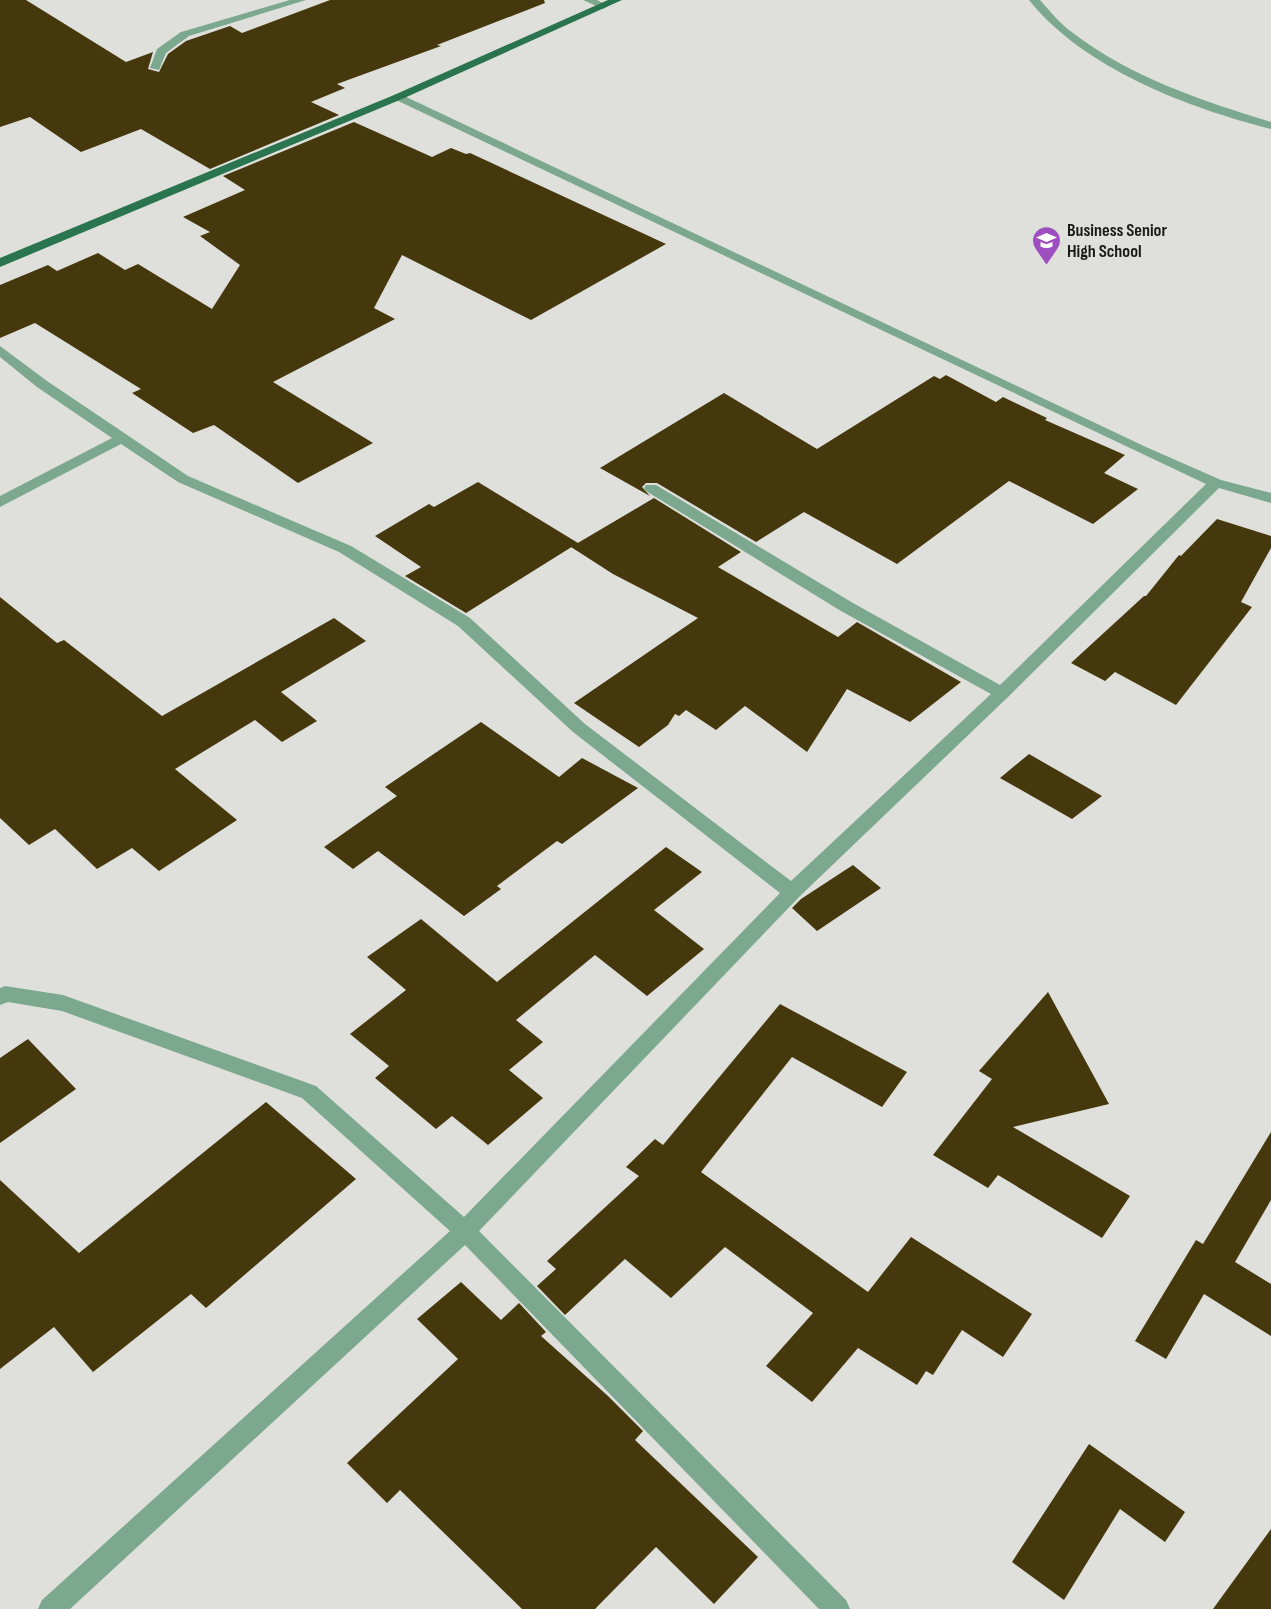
<svg xmlns="http://www.w3.org/2000/svg" width="1271" height="1609" font-family="'Sofia Sans Condensed',sans-serif">
  <style>
    .building { fill: #46380d }
    .lines { fill: none; stroke-linecap: round; stroke-linejoin: round }
    .minor { fill: #7ba88e; fill-rule: evenodd }
    .major { fill: #2a7450; fill-rule: evenodd }
    .labels { text-anchor: middle; dominant-baseline: central; stroke-width: 6; stroke-linejoin: round; paint-order: stroke }
    .far-poi-label { font-size: 18px; font-weight: bold; fill: #1a1a19; stroke: #dfe0dc; text-anchor: start }
  </style>
  <rect width="100%" height="100%" fill="#dfe0dc"/>
  <path class="building" d="M 0,0 L 26,0 L 126,62 L 153,52 L 148,69 L 159,72 L 168,54 L 186,41 L 230,26 L 242,33 L 330,0 L 544,0 L 545,3 L 437,45 L 441,46 L 337,84 L 345,88 L 311,102 L 339,115 L 210,169 L 141,129 L 81,152 L 30,117 L 0,127 Z
    M 354,122 L 432,157 L 451,148 L 466,154 L 470,153 L 666,244 L 531,320 L 402,255 L 374,308 L 395,319 L 273,382 L 373,443 L 298,483 L 214,425 L 193,433 L 132,393 L 141,389 L 35,323 L 0,338 L 0,285 L 48,265 L 57,271 L 98,253 L 125,270 L 138,264 L 212,309 L 240,265 L 200,236 L 210,232 L 183,217 L 245,190 L 223,176 Z
    M 946,375 L 996,402 L 1003,397 L 1047,418 L 1045,420 L 1125,455 L 1104,473 L 1138,489 L 1093,524 L 1009,481 L 897,564 L 804,512 L 756,542 L 657,483 L 646,483 L 642,487 L 650,496 L 600,468 L 724,393 L 817,449 L 934,376 L 940,379 Z
    M 478,482 L 578,543 L 466,613 L 405,576 L 421,567 L 375,536 L 429,504 L 434,507 Z
    M 654,498 L 741,552 L 718,567 L 838,637 L 857,622 L 961,682 L 910,722 L 847,689 L 807,752 L 745,706 L 716,730 L 686,710 L 679,716 L 675,714 L 668,725 L 639,747 L 574,703 L 698,618 L 613,574 L 571,547 Z
    M 1217,519 L 1271,536 L 1271,548 L 1241,602 L 1252,607 L 1176,705 L 1115,672 L 1105,681 L 1071,663 L 1144,596 L 1146,596 L 1179,555 L 1181,556 Z
    M 0,597 L 57,643 L 64,640 L 162,716 L 334,618 L 366,641 L 281,692 L 317,721 L 282,742 L 255,720 L 175,769 L 237,820 L 159,871 L 132,848 L 97,869 L 55,829 L 29,845 L 0,818 Z
    M 481,722 L 559,777 L 582,758 L 638,788 L 562,844 L 557,841 L 497,886 L 501,889 L 464,916 L 378,851 L 353,869 L 324,847 L 397,796 L 385,787 Z
    M 1029,754 L 1102,796 L 1072,819 L 1000,778 Z
    M 666,847 L 702,872 L 654,910 L 704,949 L 647,996 L 595,955 L 516,1020 L 543,1042 L 509,1070 L 543,1098 L 488,1145 L 452,1116 L 436,1129 L 375,1078 L 389,1066 L 350,1034 L 406,990 L 367,957 L 421,919 L 497,982 Z
    M 853,865 L 881,888 L 817,931 L 792,908 L 801,899 Z
    M 1048,992 L 1109,1104 L 1013,1127 L 1130,1196 L 1102,1238 L 998,1175 L 988,1188 L 933,1155 L 992,1079 L 979,1071 Z
    M 780,1004 L 907,1072 L 882,1107 L 792,1057 L 701,1172 L 868,1292 L 911,1237 L 1032,1314 L 1003,1357 L 962,1330 L 933,1375 L 926,1371 L 917,1385 L 858,1348 L 812,1402 L 766,1366 L 813,1313 L 725,1247 L 671,1298 L 625,1259 L 565,1315 L 537,1286 L 556,1269 L 547,1261 L 639,1176 L 626,1167 L 655,1139 L 663,1145 Z
    M 28,1039 L 76,1089 L 0,1143 L 0,1058 Z
    M 266,1102 L 356,1179 L 206,1308 L 191,1294 L 93,1372 L 54,1327 L 0,1369 L 0,1180 L 79,1253 Z
    M 1271,1132 L 1271,1200 L 1235,1262 L 1271,1284 L 1271,1336 L 1204,1294 L 1166,1359 L 1135,1341 L 1196,1240 L 1203,1244 Z
    M 461,1282 L 501,1320 L 519,1303 L 546,1332 L 541,1336 L 608,1396 L 643,1431 L 635,1440 L 758,1557 L 714,1604 L 656,1547 L 595,1609 L 522,1609 L 400,1490 L 387,1503 L 347,1463 L 458,1359 L 417,1319 Z
    M 1089,1444 L 1185,1512 L 1165,1542 L 1120,1509 L 1064,1600 L 1012,1562 Z
    M 1271,1529 L 1271,1609 L 1213,1609 Z"/>
  <g class="lines">
    <path class="minor" d="M 290,0 L 306,0 L 189,36 L 166,53 L 159,70 L 150,68 L 157,49 L 181,32 Z
      M 583,0 L 597,0 L 608,6 L 603,9 Z
      M 1029,0 L 1040,0 C 1050,11 1060,24 1073,33 C 1130,77 1203,101 1271,122 L 1271,129 C 1188,108 1083,68 1029,0 Z
      M 394,95 L 402,95 L 1146,447 L 1221,480 L 1271,493 L 1271,503 L 1219,488 L 1008,697 L 799,897 L 479,1231 L 846,1600 L 850,1609 L 819,1609 L 465,1245 L 70,1609 L 38,1609 L 42,1600 L 450,1231 L 302,1098 L 62,1011 L 8,1002 L 0,1005 L 0,988 L 5,986 L 63,995 L 316,1086 L 464,1217 L 780,893 L 573,732 L 458,626 L 339,552 L 178,482 L 121,444 L 0,507 L 0,496 L 112,438 L 37,387 L 0,357 L 0,346 L 47,381 L 188,476 L 351,546 L 470,618 L 585,724 L 791,881 L 991,694 L 841,611 L 646,491 L 644,488 L 646,485 L 656,485 L 853,603 L 1000,685 L 1206,484 L 394,99 Z"/>
    <path class="major" d="M 608,0 L 622,0 L 402,99 L 0,267 L 0,258 L 394,95 Z"/>
  </g>
  <defs>
    <symbol id="school-pin" viewBox="-11 -11 22 30"><path d="M0 17L-7.5 6A9.5 9.5 0 1 1 7.5 6Z" fill="#9d4ebf" stroke="#dfe0dc"/><path d="M0-5L7-2L0 1L-7-2ZM-4 1L0 2.5L4 1V4Q0 6-4 4Z" fill="#fff"/></symbol>
  </defs>
  <g fill-rule="evenodd">
    <use href="#school-pin" x="1030" y="224" width="33" height="45"/>
  </g>
  <g class="labels">
    <g class="far-poi-label">
      <text x="1067" y="230">Business Senior<tspan x="1067" dy="21">High School</tspan></text>
    </g>
  </g>
</svg>
